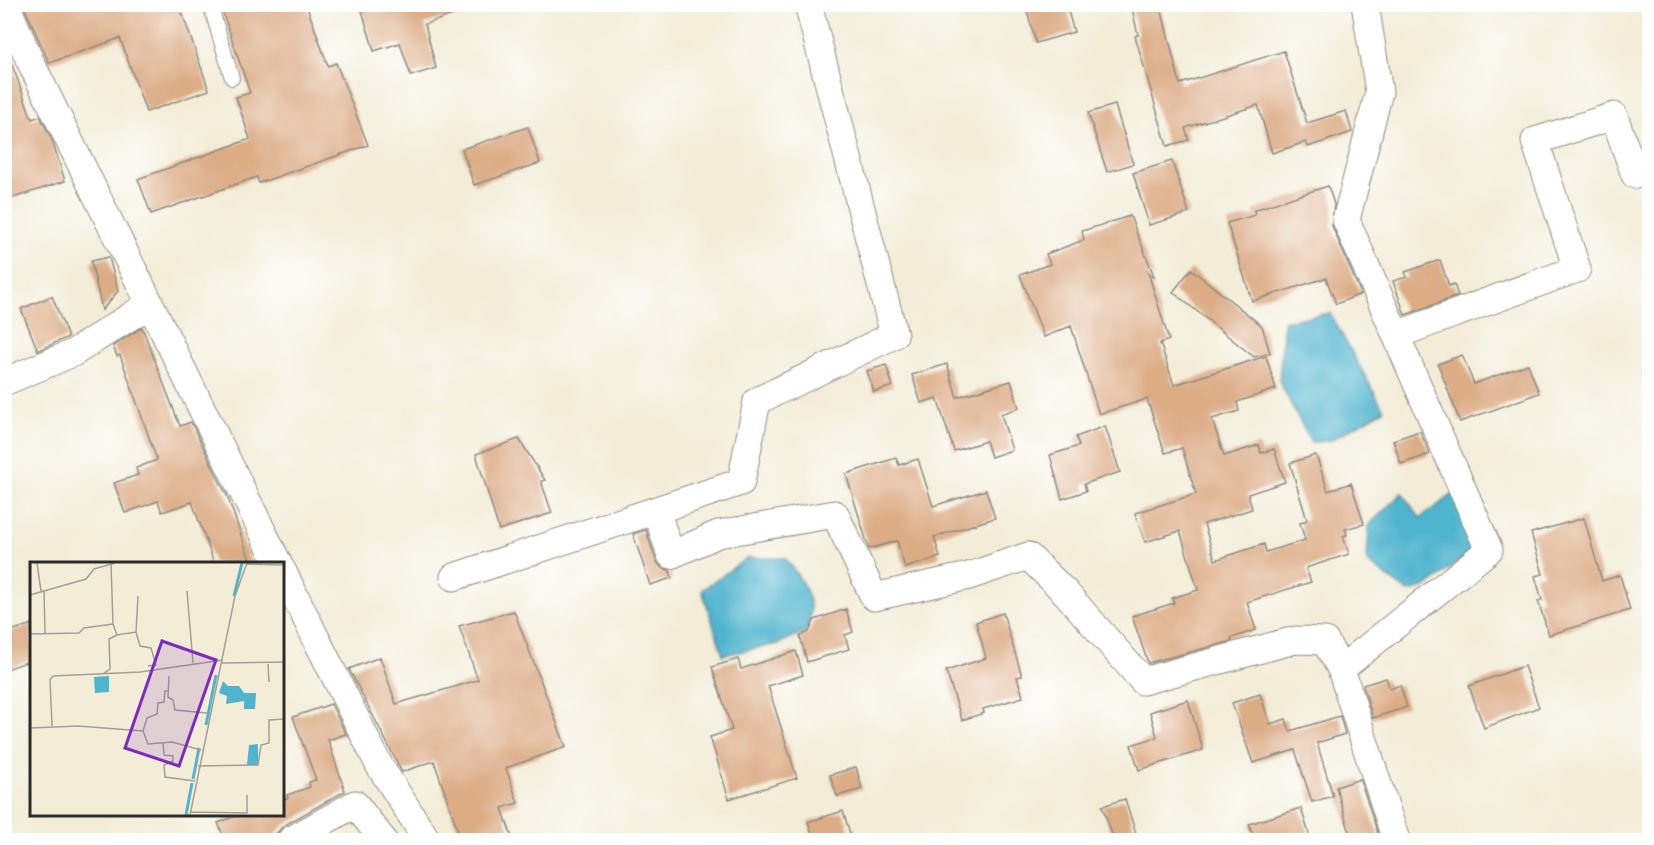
<svg xmlns="http://www.w3.org/2000/svg" width="1654" height="845" font-family="Sriracha,sans-serif">
  <style>
    .water { fill: #4fb4ce; stroke: #3d707c; stroke-width: 1.5 }
    .building { fill: #dcac85 }
    .lines { fill: none; stroke-linecap: round; stroke-linejoin: round }
    .lane-casing { stroke: #8f8c82; stroke-width: 16 }
    .street-casing { stroke: #8f8c82; stroke-width: 29 }
    .lane { stroke: #fff; stroke-width: 14 }
    .street { stroke: #fff; stroke-width: 27 }
    .inset-river { fill: none; stroke: #4fb4ce; stroke-width: 3 }
    .inset-road { fill: none; stroke: #a39f93; stroke-width: 1.5 }
    .view { fill: #7b2cbf; fill-opacity: 0.15; stroke: #7b2cbf; stroke-width: 3 }
    .inset-edge { fill: none; stroke: #2b2b2b; stroke-width: 3 }
  </style>
  <rect width="100%" height="100%" fill="#fff"/>
  <filter id="ink" filterUnits="userSpaceOnUse"><feTurbulence type="fractalNoise" baseFrequency=".0167" numOctaves="2"/><feDisplacementMap in="SourceGraphic" scale="12" xChannelSelector="R" yChannelSelector="G"/><feConvolveMatrix kernelMatrix="1 2 1 2 8 2 1 2 1" color-interpolation-filters="sRGB"/></filter>
  <filter id="wash" filterUnits="userSpaceOnUse"><feTurbulence type="fractalNoise" baseFrequency=".008" numOctaves="4" result="noise"/><feDisplacementMap in="SourceGraphic" scale="24" xChannelSelector="R" yChannelSelector="G"/><feGaussianBlur stdDeviation="1.35" result="paint"/><feColorMatrix in="noise" values="0 0 0 0 0 0 0 0 0 0 0 0 0 0 0 0 0 1.4 0 .05"/><feComposite in="paint" operator="in"/></filter>
  <g filter="url(#wash)">
    <rect width="100%" height="100%" fill="#f3edd8"/>
    <path class="water" d="M 1330,313 L 1384,410 L 1329,441 L 1311,442 L 1279,381 L 1284,321 Z
      M 1459,490 L 1476,548 L 1425,588 L 1408,592 L 1367,562 L 1369,525 L 1402,493 L 1420,518 Z
      M 747,558 L 785,558 C 802,579 819,604 806,631 L 778,644 L 723,655 L 702,590 Z"/>
    <g id="blocks">
      <path class="building" d="M 23,4 L 179,4 L 209,90 L 146,112 L 120,38 L 49,63 Z
        M 220,4 L 306,4 L 328,66 L 336,63 L 368,145 L 259,183 L 257,177 L 151,214 L 138,179 L 250,139 L 236,97 L 250,93 Z
        M 360,4 L 472,4 L 472,9 L 425,24 L 436,68 L 411,76 L 400,43 L 374,51 Z
        M 1025,4 L 1066,4 L 1074,32 L 1036,43 Z
        M 1131,4 L 1160,4 L 1180,84 L 1284,51 L 1307,123 L 1346,111 L 1352,132 L 1308,147 L 1306,142 L 1272,153 L 1258,105 L 1185,128 L 1189,140 L 1167,146 L 1135,36 L 1138,35 Z
        M 4,51 L 7,51 L 32,119 L 40,116 L 53,143 L 65,181 L 4,201 Z
        M 1115,105 L 1133,164 L 1107,172 L 1088,113 Z
        M 528,127 L 540,163 L 474,185 L 462,149 Z
        M 1172,161 L 1189,213 L 1149,225 L 1133,173 Z
        M 1328,186 L 1334,204 L 1332,226 L 1361,294 L 1336,304 L 1326,278 L 1252,301 L 1227,223 L 1255,215 L 1254,210 Z
        M 1130,216 L 1155,278 L 1148,272 L 1169,340 L 1160,343 L 1174,385 L 1266,356 L 1276,389 L 1237,402 L 1239,411 L 1212,419 L 1224,456 L 1259,445 L 1261,453 L 1274,449 L 1285,482 L 1248,494 L 1252,509 L 1204,524 L 1215,560 L 1264,544 L 1266,552 L 1305,540 L 1300,523 L 1307,520 L 1290,463 L 1316,455 L 1328,491 L 1351,483 L 1364,524 L 1345,529 L 1347,535 L 1343,536 L 1349,554 L 1306,568 L 1311,582 L 1247,602 L 1256,630 L 1231,638 L 1232,641 L 1148,663 L 1132,616 L 1174,603 L 1172,598 L 1198,590 L 1180,531 L 1145,542 L 1135,513 L 1196,494 L 1182,448 L 1165,453 L 1147,399 L 1099,414 L 1071,326 L 1044,337 L 1020,275 L 1050,264 L 1046,254 L 1084,240 L 1082,231 Z
        M 109,257 L 118,291 L 102,310 L 91,261 Z
        M 1440,260 L 1449,286 L 1454,284 L 1458,296 L 1405,315 L 1393,281 L 1407,277 L 1405,272 Z
        M 1191,269 L 1262,326 L 1270,353 L 1254,357 L 1173,292 Z
        M 52,296 L 68,337 L 38,351 L 21,309 Z
        M 142,327 L 180,426 L 191,422 L 228,498 L 251,563 L 214,563 L 192,502 L 162,512 L 158,501 L 125,513 L 114,483 L 138,475 L 136,468 L 157,460 L 120,355 L 117,356 L 113,346 Z
        M 1462,355 L 1474,384 L 1528,364 L 1539,393 L 1460,422 L 1438,364 Z
        M 947,364 L 957,397 L 1011,381 L 1019,408 L 1001,414 L 1012,450 L 991,457 L 986,441 L 954,451 L 937,398 L 921,403 L 912,375 Z
        M 886,365 L 893,386 L 874,392 L 867,371 Z
        M 1105,426 L 1120,472 L 1084,484 L 1086,491 L 1062,499 L 1050,455 L 1079,446 L 1076,437 Z
        M 1420,431 L 1430,454 L 1401,464 L 1393,440 Z
        M 519,439 L 545,480 L 541,481 L 552,513 L 499,530 L 476,454 Z
        M 896,458 L 899,465 L 918,459 L 933,506 L 986,490 L 995,518 L 934,537 L 940,557 L 905,568 L 897,541 L 869,549 L 846,474 Z
        M 1584,518 L 1602,581 L 1620,575 L 1630,610 L 1549,635 L 1538,601 L 1542,600 L 1535,576 L 1543,574 L 1531,533 Z
        M 646,530 L 656,561 L 661,567 L 670,571 L 672,578 L 650,585 L 633,534 Z
        M 846,609 L 853,632 L 845,635 L 849,649 L 807,662 L 800,636 L 809,632 L 814,620 Z
        M 514,611 L 566,747 L 506,768 L 518,803 L 502,808 L 513,840 L 461,840 L 434,761 L 402,772 L 349,669 L 380,657 L 396,704 L 478,680 L 459,626 Z
        M 1003,613 L 1022,676 L 1017,677 L 1023,697 L 983,709 L 984,713 L 962,720 L 946,671 L 986,658 L 976,622 Z
        M 32,624 L 32,660 L 4,670 L 4,633 Z
        M 796,651 L 803,675 L 768,686 L 797,778 L 729,799 L 710,737 L 732,730 L 712,667 L 738,659 L 741,669 Z
        M 1524,666 L 1539,707 L 1484,728 L 1469,686 Z
        M 1386,678 L 1390,689 L 1400,685 L 1407,707 L 1373,718 L 1363,685 Z
        M 1260,694 L 1270,724 L 1286,719 L 1290,731 L 1340,716 L 1345,734 L 1317,743 L 1333,796 L 1312,802 L 1295,750 L 1253,763 L 1232,703 Z
        M 1188,700 L 1203,750 L 1139,770 L 1131,745 L 1157,737 L 1150,712 Z
        M 331,704 L 346,734 L 328,740 L 345,791 L 283,826 L 274,836 L 275,840 L 225,840 L 218,823 L 243,813 L 282,813 L 282,800 L 288,798 L 287,795 L 310,787 L 309,782 L 316,780 L 293,717 Z
        M 856,767 L 862,789 L 837,796 L 830,775 Z
        M 1360,779 L 1380,840 L 1352,840 L 1336,787 Z
        M 1125,799 L 1138,840 L 1114,840 L 1102,806 Z
        M 1301,808 L 1311,840 L 1254,840 L 1249,824 Z
        M 843,811 L 852,840 L 814,840 L 808,822 Z"/>
    </g>
  </g>
  <g filter="url(#ink)">
    <use href="#blocks" fill-opacity="0" stroke="#8f8c82" stroke-width="1.5"/>
    <g class="lines">
      <defs>
        <path id="lane" d="M 210,4 L 232,78"/>
        <path id="street" d="M 6,4 L 30,61 L 278,563
          M 1365,4 L 1379,92 L 1346,220 L 1489,550 L 1341,669 L 1396,840
          M 1396,335 L 1577,269 L 1535,141 L 1614,116 L 1635,175 L 1650,171
          M 4,382 L 73,353 L 150,304
          M 656,510 L 671,555 L 718,534 L 835,514 L 874,597 L 969,576 L 1028,556 L 1066,593 L 1143,681 L 1295,640 L 1325,641 L 1341,669
          M 282,570 L 379,765 L 427,840
          M 454,577 L 741,482 L 757,401 L 894,335 L 808,4
          M 291,840 L 355,804 L 383,840"/>
      </defs>
      <use href="#lane" class="lane-casing"/>
      <use href="#street" class="street-casing"/>
      <use href="#lane" class="lane"/>
      <use href="#street" class="street"/>
    </g>
  </g>
  <g transform="translate(30 562)">
    <rect width="254" height="254" fill="#f3edd8"/>
    <path d="M 79,114 L 79,130 L 65,131 L 64,115 ZM 193,119 L 198,124 L 209,124 L 214,131 L 226,131 L 225,147 L 214,147 L 214,139 L 196,142 L 197,134 L 189,131 ZM 228,182 L 228,203 L 217,203 L 219,183 Z" fill="#4fb4ce"/>
    <path class="inset-river" d="M 204,34 L 212,1M 176,163 L 186,113M 163,217 L 169,186M 156,253 L 162,221"/>
    <path class="inset-road" d="M 7,1 L 11,29M 81,2 L 83,62 L 87,73 L 106,70 L 110,84 L 121,86 L 126,103 L 118,104M 216,2 L 254,3M 14,28 L 15,71M 157,29 L 163,101M 0,33 L 56,17 L 64,7 L 85,1M 106,70 L 108,34M 0,72 L 49,71 L 54,66 L 83,62M 192,101 L 254,100M 238,102 L 239,120M 74,111 L 80,107 L 79,77 L 87,73M 139,114 L 138,135 L 143,138 L 145,148 L 177,151M 22,164 L 20,118 L 23,114 L 110,110 L 193,98M 0,166 L 48,164 L 113,169 L 118,182 L 142,180 L 171,188M 113,169 L 117,156 L 127,152 L 128,141 L 134,140 L 135,129 L 139,129M 133,180 L 134,193 L 143,194 L 143,199 L 134,203 L 135,215 L 165,219M 168,204 L 228,203 L 231,183 L 239,181 L 239,158 L 254,157M 160,250 L 217,251 L 217,233M 160,253 L 205,34 L 217,1"/>
    <path class="view" d="M 132,79 L 186,98 L 149,204 L 95,186 Z"/>
    <rect width="254" height="254" class="inset-edge"/>
  </g>
  <rect width="1654" height="845" fill="none" stroke="#fff" stroke-width="24"/>
</svg>
